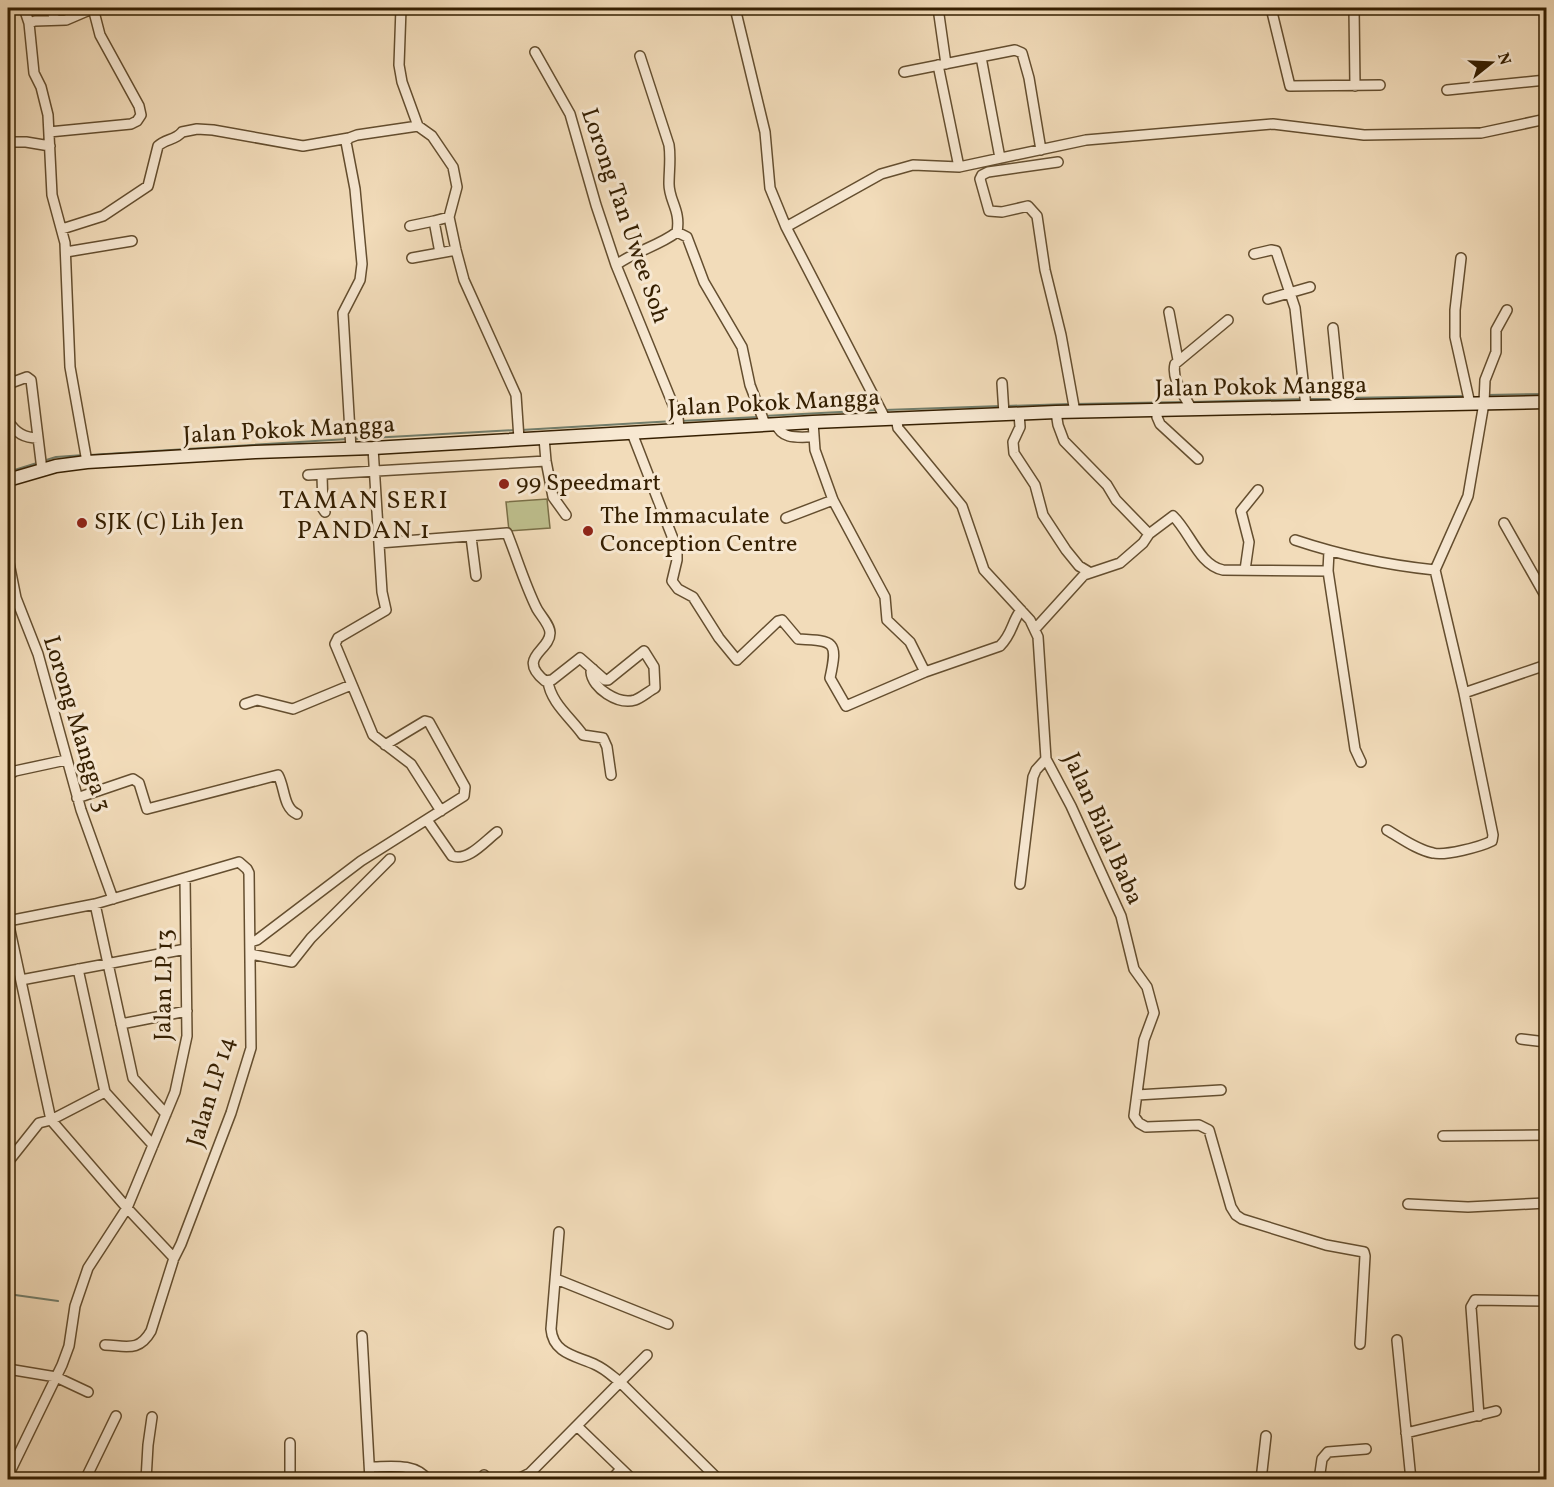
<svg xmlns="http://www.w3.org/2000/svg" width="1554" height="1487" font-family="Vollkorn,serif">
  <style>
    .green { fill: #bebf8d; stroke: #7a6f47; stroke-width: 1.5 }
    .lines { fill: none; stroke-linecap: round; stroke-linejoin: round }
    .stream { stroke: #727d6b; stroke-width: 2 }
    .minor-casing { stroke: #644e2f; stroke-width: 12 }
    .secondary-casing { stroke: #351f01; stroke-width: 15 }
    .minor { stroke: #f7e8d2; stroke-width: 9 }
    .secondary { stroke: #f7e8d2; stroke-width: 12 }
    .poi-dot { fill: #8f2418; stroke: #f7e8d2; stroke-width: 2 }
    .labels { text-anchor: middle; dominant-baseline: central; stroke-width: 6; stroke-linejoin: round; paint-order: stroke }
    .street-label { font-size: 24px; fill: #351f01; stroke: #f7e8d2 }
    .poi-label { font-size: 24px; fill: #351f01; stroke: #f7e8d2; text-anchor: start }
    .neighbourhood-label { font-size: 26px; letter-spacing: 1.5px; fill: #351f01; stroke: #f7e8d2 }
  </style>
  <rect width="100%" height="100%" fill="#f2dcba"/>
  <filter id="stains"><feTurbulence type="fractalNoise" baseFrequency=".00333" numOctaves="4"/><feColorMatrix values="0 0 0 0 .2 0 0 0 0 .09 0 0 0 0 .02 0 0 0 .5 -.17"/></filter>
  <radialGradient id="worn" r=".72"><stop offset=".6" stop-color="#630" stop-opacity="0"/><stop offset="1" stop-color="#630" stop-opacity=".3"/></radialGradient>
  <path class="green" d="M 547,499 L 550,528 L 509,531 L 506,502 Z"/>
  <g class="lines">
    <path class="stream" d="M 1486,395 L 1546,394
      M 1342,398 L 1466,396
      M 1309,399 L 1337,399
      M 1192,402 L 1304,399
      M 1075,404 L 1184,402
      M 1006,406 L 1070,404
      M 884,410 L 1001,406
      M 764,416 L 878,410
      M 680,421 L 758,417
      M 521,430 L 674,421
      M 353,439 L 515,430
      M 90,455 L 348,439
      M 43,461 L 56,457 L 84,455
      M 8,472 L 37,463
      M 8,1294 L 58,1301"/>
    <defs>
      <path id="minor" d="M 24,8 L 29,23
        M 51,8 L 55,20
        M 401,8 L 399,65 L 402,82 L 418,126 L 432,136 L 453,167 L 457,187 L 449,217 L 456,250 L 464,280 L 516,395 L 519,439
        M 735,8 L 765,132 L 770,188 L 786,227 L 885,418
        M 938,8 L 946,64
        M 1271,8 L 1290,86 L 1380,85
        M 1354,8 L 1355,86
        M 535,52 L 570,114 L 596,205 L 616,265 L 678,417 L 679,430
        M 981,57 L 1000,158
        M 938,65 L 959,167
        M 904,72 L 1015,50 L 1022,53 L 1029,78 L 1041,150
        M 1447,90 L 1546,80
        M 49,132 L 131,124 L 137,121 L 141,115 L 139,106 L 100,35 L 93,8
        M 8,142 L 26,142 L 50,146
        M 1058,162 L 988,172 L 982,175 L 980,179 L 989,211 L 1002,212 L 1028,206 L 1037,216 L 1045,270 L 1061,335 L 1075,412
        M 410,226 L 434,221
        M 786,227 L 881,174 L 913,165 L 959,167 L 1086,140 L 1273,124 L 1364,135 L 1481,133 L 1546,119
        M 62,229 L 103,216 L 148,186 L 158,146 C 165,139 176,140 182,132 L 197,129 L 213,130 L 303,146 L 349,138
        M 677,232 L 687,237 L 704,282 L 742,347 L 750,385 L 765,424
        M 66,252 L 132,241
        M 440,253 L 434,221 L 449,217
        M 1254,254 L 1271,250 L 1276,251 L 1295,308 L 1306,407
        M 412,258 L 456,250
        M 1461,258 L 1455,310 L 1455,337 L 1470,404
        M 616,265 C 635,251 659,246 677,232 C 681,210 669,201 669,184 C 669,171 671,158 669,145 L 640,56
        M 1268,299 L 1310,287
        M 1169,312 L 1178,360
        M 1333,328 L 1341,407
        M 1002,383 L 1004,414
        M 8,384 L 27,377 L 31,380 L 42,470
        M 1192,410 C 1185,396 1171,380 1175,364 L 1228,320
        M 1157,411 L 1157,417 L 1160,424 L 1198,459
        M 1019,413 L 1020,427 L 1013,442 L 1014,453 L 1035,485 L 1043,515 L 1066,550 L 1079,566 L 1089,572
        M 896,418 L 898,428 L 962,506 L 984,570 L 1030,620 L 1038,637 L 1046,759 L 1071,806 L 1121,916 L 1134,969 L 1147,987 L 1154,1013 L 1144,1040 L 1134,1116 L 1139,1123 L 1146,1127 L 1199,1125 L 1209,1130 L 1231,1207 L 1236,1215 L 1242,1219 L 1326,1245 L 1364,1252 L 1365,1256 L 1360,1344
        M 8,421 C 16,433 24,438 38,438
        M 813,422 L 815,450 L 833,500 L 885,597 L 887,620 L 910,642 L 925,672
        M 776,424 C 782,440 798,437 813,437
        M 632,433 L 677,549 L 677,560 L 672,581 L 678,589 L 693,597 L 719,638 L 737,660 L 778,621 L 782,620 L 798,639 C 835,641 838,641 830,678 L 846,706 L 925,672 L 1000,646 C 1013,633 1011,623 1021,610
        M 544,438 L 546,461 L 553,497 L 566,515
        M 373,448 L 382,592 L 386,610 L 338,638 L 335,644 L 373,735 L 411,764 L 441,811
        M 351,449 L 343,313 L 360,280 L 362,264 L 355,189 L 346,142 L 349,138 L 357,135 L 418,126
        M 87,462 L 70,367 L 65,243 L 52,195 L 48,115 L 41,87 L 34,73 L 29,23 L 35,21 L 66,20 L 94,8
        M 308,475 L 546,461
        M 322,475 L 323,509 L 325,512
        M 786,518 L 833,500
        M 1504,523 L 1546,597
        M 1149,534 L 1173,516 C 1190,532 1199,565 1223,570 L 1328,571
        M 471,537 L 476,576
        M 1295,540 C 1340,555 1386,565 1435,570
        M 379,543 L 507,533 C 517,558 525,585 537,609 C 541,616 550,625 550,633 C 550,651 516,657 545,681 L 552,680 L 580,658 L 605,680 L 608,680 L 644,651 L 654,667 L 655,688 C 649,691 641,698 635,700 C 618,705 592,688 591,672 L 593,669
        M 1329,551 L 1328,571 L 1355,749 L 1361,762
        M 8,558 L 16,598 L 38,654 L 81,810 L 113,899
        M 1245,570 L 1249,542 L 1241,511 L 1258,490
        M 1435,570 L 1468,496 L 1484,403 L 1485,380 L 1496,352 L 1496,330 L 1507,310
        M 1035,629 L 1084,575 L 1120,563 L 1143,543 L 1149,534 L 1116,500 L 1107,485 L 1064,441 L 1058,425 L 1056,412
        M 548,681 C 550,702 572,719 583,735 L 603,738 L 607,747 L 611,775
        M 1464,693 L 1546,665
        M 245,704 L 257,700 L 293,709 L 351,685
        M 8,775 L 15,771 L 66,760
        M 77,798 L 133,779 L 139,783 L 147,809 L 278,775 C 285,787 283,808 297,814
        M 427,820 L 452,856 C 468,862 485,841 497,832
        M 1387,830 C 1401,838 1417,850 1433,853 C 1445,856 1480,847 1492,841 L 1493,835 L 1464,693 L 1435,570
        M 1020,884 L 1033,777 L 1036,770 L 1046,759
        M 95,904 L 133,1078 L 166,1114
        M 250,942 L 257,940 L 361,861 L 464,796 L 465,787 L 429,722 L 425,721 L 385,745
        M 250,954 L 292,962 L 311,938 L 390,859
        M 78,969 L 105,1092 L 153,1145
        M 21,980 L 186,949
        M 121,1024 L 187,1011
        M 1521,1039 L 1546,1042
        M 1137,1095 L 1221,1090
        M 1443,1136 L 1546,1135
        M 8,1162 L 39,1123 L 51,1120 L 105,1092
        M 1408,1204 L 1468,1207 L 1546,1203
        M 559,1232 L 551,1329 C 553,1354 577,1356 596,1365 C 605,1369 612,1376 620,1382 L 647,1355
        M 556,1279 L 668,1324
        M 362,1336 L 370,1480
        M 1397,1340 L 1411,1480
        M 105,1345 C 127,1346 139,1352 151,1331 L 174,1258 L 181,1244 L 231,1113 L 251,1048 L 249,873 L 247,869 L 239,862 L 95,904 L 8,921 L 51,1120 L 127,1208 L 174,1258
        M 8,1369 L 56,1377 L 88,1392
        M 1479,1416 L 1471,1307 L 1475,1300 L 1546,1301
        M 577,1426 L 633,1480
        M 1406,1433 L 1496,1411
        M 290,1443 L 290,1480
        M 370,1467 C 389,1467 415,1462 428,1480
        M 484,1475 L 486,1480
        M 8,1476 L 62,1365 L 69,1346 L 75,1306 L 88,1268 L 127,1208 L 175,1092 L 187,1036 L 185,878
        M 85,1480 L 116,1416
        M 146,1480 L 148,1445 L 152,1417
        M 516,1480 L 530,1473 L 620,1382 L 719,1480
        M 611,1480 L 621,1469
        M 1261,1480 L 1266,1436
        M 1319,1480 L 1322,1459 L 1328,1452 L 1366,1449"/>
      <path id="secondary" d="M 8,480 L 56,466 L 87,462 L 255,452 L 373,448 L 813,422 L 1056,412 L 1546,402"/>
    </defs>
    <use href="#minor" class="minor-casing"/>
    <use href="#secondary" class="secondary-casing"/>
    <use href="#minor" class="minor"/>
    <use href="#secondary" class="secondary"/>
  </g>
  <g class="poi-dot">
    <circle cx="504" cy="484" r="6"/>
    <circle cx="82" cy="523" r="6"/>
    <circle cx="588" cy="531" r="6"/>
  </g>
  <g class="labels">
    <g class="street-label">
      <text transform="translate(624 216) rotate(71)">Lorong Tan Uwee Soh</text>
      <text transform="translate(1261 388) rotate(-1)">Jalan Pokok Mangga</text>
      <text transform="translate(774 404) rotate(-3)">Jalan Pokok Mangga</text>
      <text transform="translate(289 431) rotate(-3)">Jalan Pokok Mangga</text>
      <text transform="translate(76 724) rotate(73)">Lorong Mangga 3</text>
      <text transform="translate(1102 829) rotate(66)">Jalan Bilal Baba</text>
      <text transform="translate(165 985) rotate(-89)">Jalan LP 13</text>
      <text transform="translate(212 1092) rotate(-73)">Jalan LP 14</text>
    </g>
    <g class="poi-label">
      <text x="516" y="484">99 Speedmart</text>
      <text x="600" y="517">The Immaculate<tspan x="600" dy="28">Conception Centre</tspan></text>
      <text x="94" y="523">SJK (C) Lih Jen</text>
    </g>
    <g class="neighbourhood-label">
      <text x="364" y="501">TAMAN SERI<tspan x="364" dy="30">PANDAN 1</tspan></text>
    </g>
  </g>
  <rect width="1554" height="1487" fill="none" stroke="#f2dcba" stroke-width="30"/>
  <rect x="9" y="9" width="1536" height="1469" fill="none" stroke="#351f01" stroke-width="3"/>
  <rect x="15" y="15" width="1524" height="1457" fill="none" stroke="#351f01" stroke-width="1.5"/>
  <g transform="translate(1491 63) rotate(72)" stroke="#f7e8d2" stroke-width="4.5" paint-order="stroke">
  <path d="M0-4.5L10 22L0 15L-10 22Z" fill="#351f01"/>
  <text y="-9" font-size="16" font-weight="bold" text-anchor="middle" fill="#351f01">N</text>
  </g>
  <rect width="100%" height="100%" filter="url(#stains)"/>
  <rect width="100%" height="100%" fill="url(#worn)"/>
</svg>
